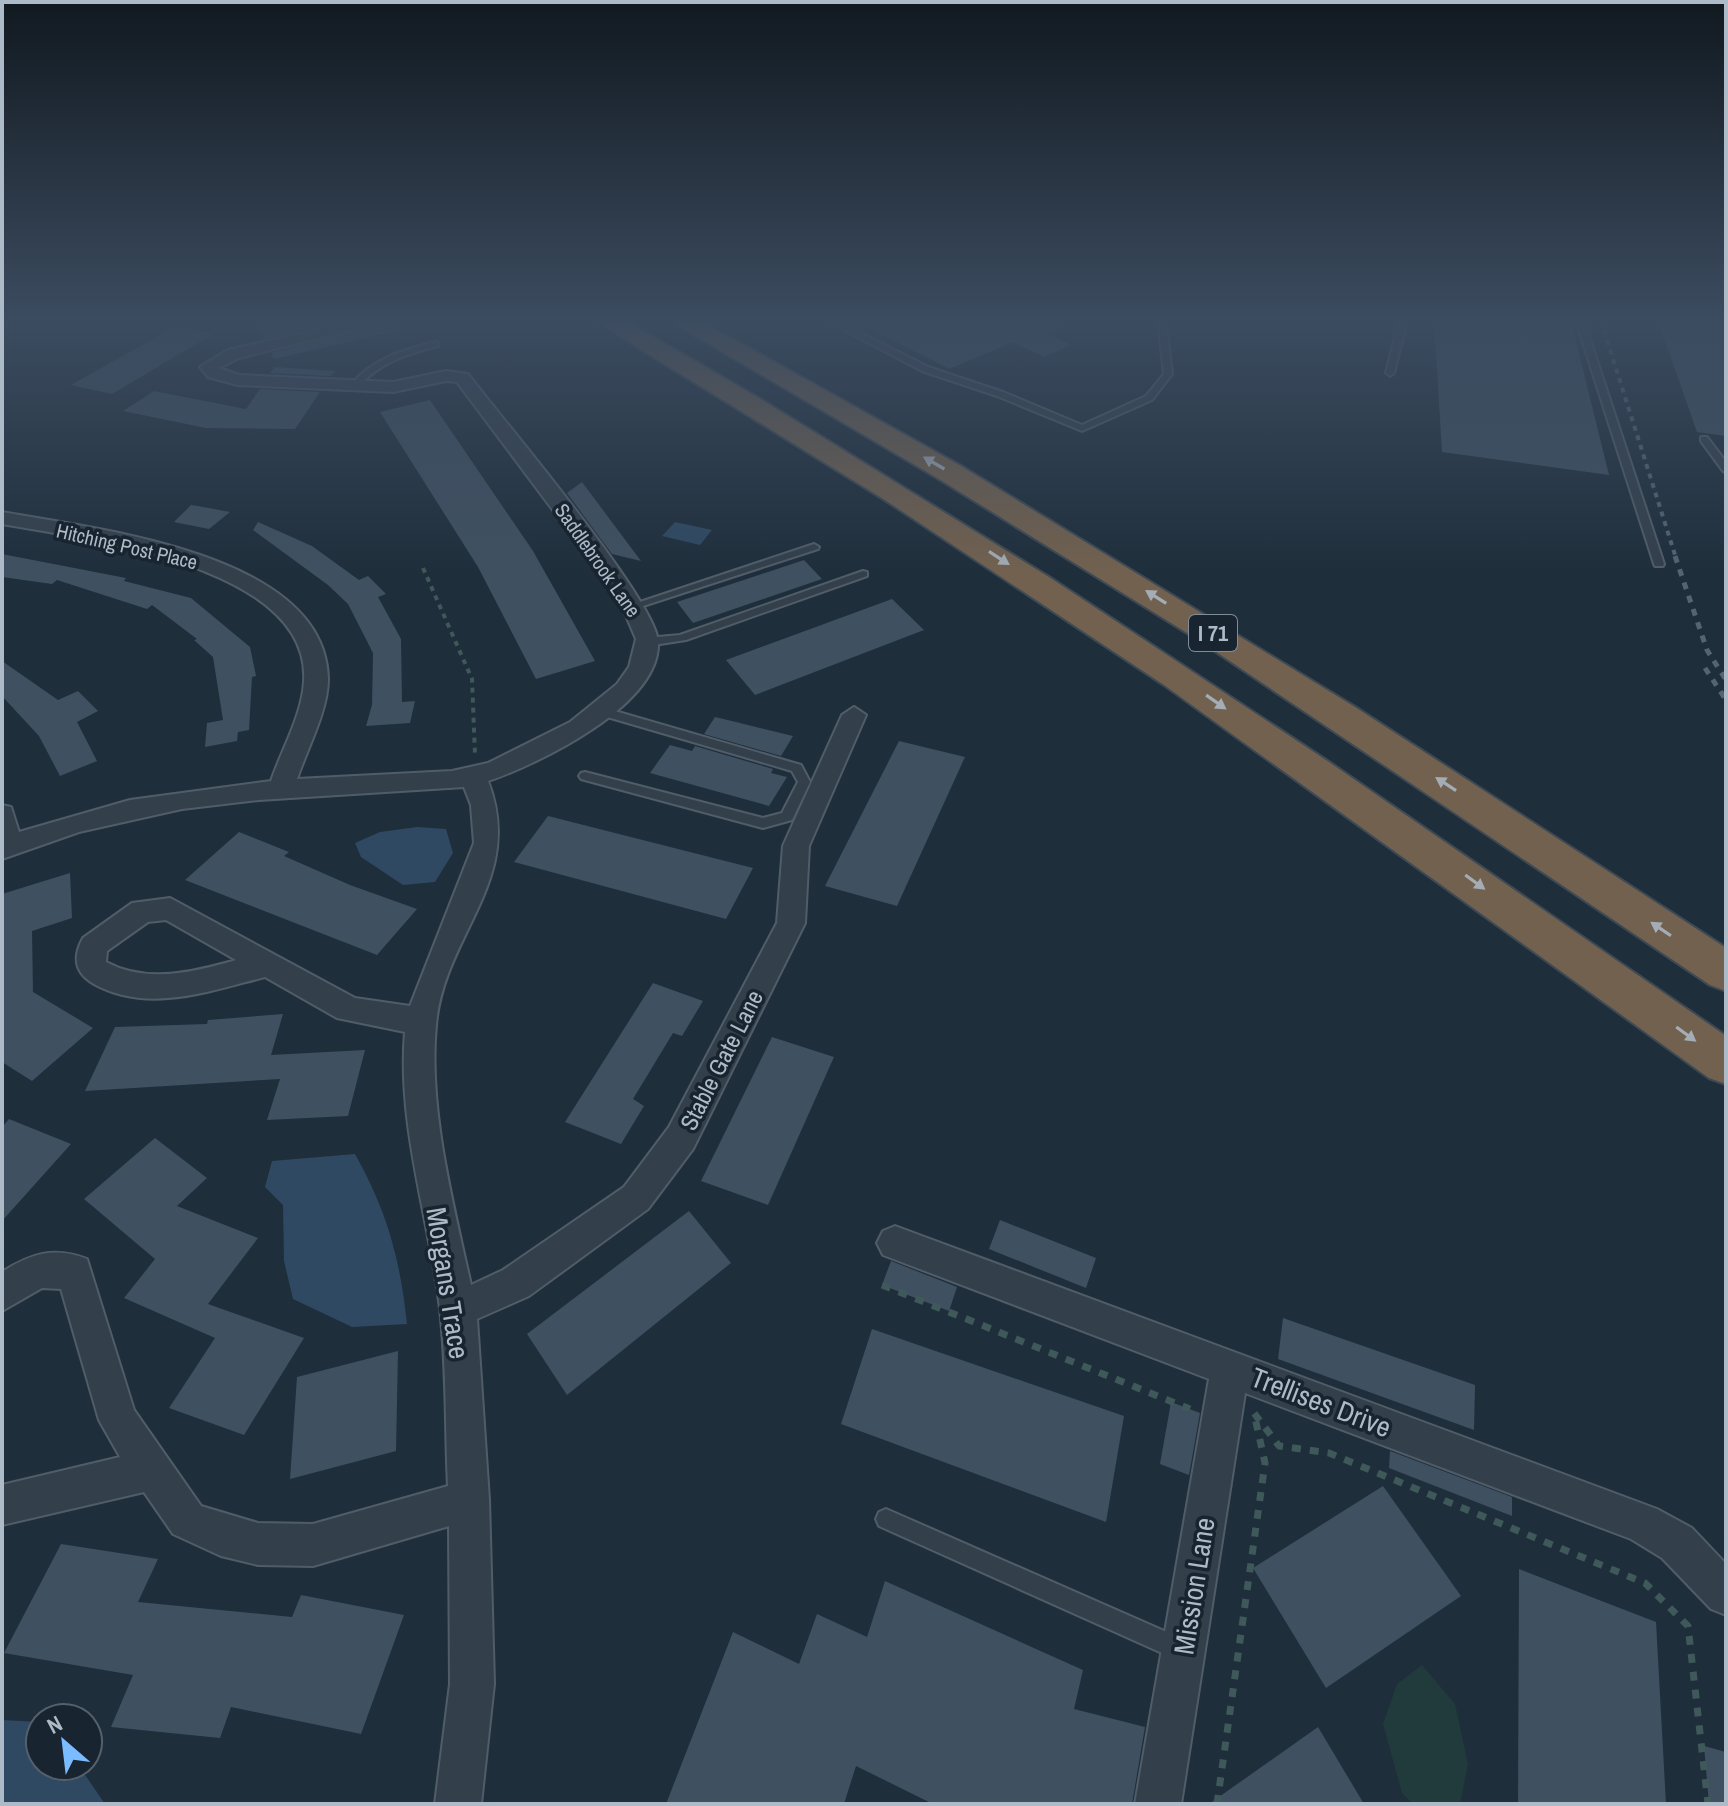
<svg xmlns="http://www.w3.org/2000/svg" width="1728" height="1806" font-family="'Archivo Narrow',sans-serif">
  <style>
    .green { fill: #213b3c }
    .water { fill: #2f4962 }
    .building { fill: #3f5060 }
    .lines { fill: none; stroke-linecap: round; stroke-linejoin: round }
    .service-casing { stroke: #505d68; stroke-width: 4 }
    .minor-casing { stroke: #505d68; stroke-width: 4 }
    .motorway-casing { stroke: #3d4a55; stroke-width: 4 }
    .path-far1 { stroke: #3f5859; stroke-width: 4; stroke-dasharray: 5 5; stroke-linecap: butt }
    .path { stroke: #3f5859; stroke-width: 7; stroke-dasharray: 9 9; stroke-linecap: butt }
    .service { fill: #333f4b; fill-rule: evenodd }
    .minor { fill: #333f4b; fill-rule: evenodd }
    .motorway { fill: #72614f; fill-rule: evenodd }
    .rail-far1 { stroke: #546472; stroke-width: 4; stroke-dasharray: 5 5; stroke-linecap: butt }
    .rail { stroke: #546472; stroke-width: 5; stroke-dasharray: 7 7; stroke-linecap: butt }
    .oneway { fill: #a4adb5 }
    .labels { text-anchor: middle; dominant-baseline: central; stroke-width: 7; stroke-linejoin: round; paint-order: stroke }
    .far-street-label { font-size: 20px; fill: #adbac7; stroke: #18242f }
    .shield { fill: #18242f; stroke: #808d99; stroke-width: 2 }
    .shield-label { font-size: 22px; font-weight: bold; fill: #adbac7 }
    .street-label { font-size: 24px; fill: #adbac7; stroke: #18242f }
    .near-street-label { font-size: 28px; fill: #adbac7; stroke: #18242f }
  </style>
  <rect width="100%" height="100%" fill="#1f2e3b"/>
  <path class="green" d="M 1422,1665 L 1455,1704 L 1468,1764 L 1460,1804 L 1413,1804 L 1402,1793 L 1383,1724 L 1397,1684 Z"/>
  <path class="water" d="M 675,522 L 712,530 L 700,545 L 662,536 Z
    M 417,827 L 446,829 L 453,853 L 435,882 L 403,885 L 361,857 L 355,843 L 380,832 Z
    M 355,1154 C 387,1211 400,1258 407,1324 L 352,1327 L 293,1299 L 284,1261 L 283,1205 L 265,1187 L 272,1161 Z
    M 2,1720 L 40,1722 L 40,1766 L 79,1766 L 105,1804 L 2,1804 Z"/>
  <path class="building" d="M 255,321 L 340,321 L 264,339 Z
    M 390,321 L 399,321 L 400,330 L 274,359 L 271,353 Z
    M 855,321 L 1072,321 L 1045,333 L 1071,345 L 1044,357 L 1013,342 L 949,369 Z
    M 1434,321 L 1571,321 L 1609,475 L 1442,452 Z
    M 1658,321 L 1726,321 L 1726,436 L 1697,432 Z
    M 174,327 L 213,334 L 112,394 L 71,385 Z
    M 275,367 L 335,371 L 331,376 L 270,373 Z
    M 260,389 L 320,392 L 295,429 L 206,428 L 123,411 L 154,391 L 246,409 Z
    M 430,400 L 533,551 L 595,661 L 536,679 L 478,567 L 380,412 Z
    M 582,482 L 641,561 L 612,554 L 567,493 Z
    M 191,505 L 198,506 L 230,512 L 209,529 L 174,522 Z
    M 258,522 L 312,546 L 359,580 L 368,576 L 386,594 L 378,597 L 401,639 L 402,702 L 415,701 L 410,723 L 366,726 L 372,705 L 373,653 L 348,604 L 328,585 L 253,530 Z
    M 2,554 L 126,578 L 124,581 L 191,598 L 250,647 L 256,676 L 252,677 L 249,730 L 238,732 L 237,741 L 205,747 L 207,723 L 223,720 L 213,657 L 194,640 L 197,639 L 152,605 L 147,609 L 57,580 L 52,584 L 2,577 Z
    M 804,560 L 822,579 L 693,623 L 677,602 Z
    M 892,599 L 924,630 L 755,695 L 726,660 Z
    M 2,661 L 58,700 L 78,691 L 98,711 L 77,722 L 97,761 L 60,776 L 39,736 L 2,696 Z
    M 715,717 L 736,722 L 793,736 L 781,756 L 704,734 Z
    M 899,741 L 965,757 L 897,906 L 825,886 Z
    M 670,745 L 692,751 L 695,746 L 773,769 L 771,773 L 787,777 L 769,806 L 650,773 Z
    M 548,816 L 753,868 L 726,919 L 514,862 Z
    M 239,832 L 289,852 L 284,856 L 350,885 L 417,909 L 377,955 L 185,880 Z
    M 70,873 L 72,918 L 32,931 L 33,992 L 93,1028 L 32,1081 L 2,1062 L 2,894 Z
    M 653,983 L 703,1001 L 682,1036 L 673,1033 L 633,1099 L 644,1106 L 621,1144 L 565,1122 Z
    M 283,1014 L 271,1055 L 365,1050 L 348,1116 L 267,1120 L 280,1079 L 85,1091 L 115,1027 L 207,1024 L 208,1020 Z
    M 772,1037 L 834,1057 L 768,1205 L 701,1181 Z
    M 9,1119 L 71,1144 L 2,1221 L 2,1127 Z
    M 155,1138 L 207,1178 L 177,1206 L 258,1238 L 208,1304 L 304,1338 L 244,1435 L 169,1408 L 215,1338 L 124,1298 L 155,1259 L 84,1199 Z
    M 689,1211 L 731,1263 L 567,1395 L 527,1334 Z
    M 1000,1220 L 1096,1258 L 1086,1288 L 989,1249 Z
    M 891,1261 L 957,1287 L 949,1311 L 882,1285 Z
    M 1283,1318 L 1475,1385 L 1474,1430 L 1278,1359 Z
    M 872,1329 L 1124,1416 L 1106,1522 L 841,1424 Z
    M 398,1351 L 396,1451 L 290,1479 L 297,1377 Z
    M 1171,1402 L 1200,1413 L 1189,1475 L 1160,1464 Z
    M 1390,1451 L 1512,1497 L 1512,1516 L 1389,1468 Z
    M 1383,1486 L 1461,1596 L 1326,1688 L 1253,1568 Z
    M 61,1544 L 158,1559 L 138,1602 L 292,1617 L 301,1595 L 404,1615 L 361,1734 L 231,1707 L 220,1738 L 111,1727 L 133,1675 L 4,1653 Z
    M 1519,1569 L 1656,1622 L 1666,1804 L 1518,1804 Z
    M 885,1581 L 1083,1670 L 1074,1709 L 1145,1727 L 1132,1804 L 933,1804 L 856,1766 L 844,1804 L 666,1804 L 733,1632 L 799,1664 L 817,1614 L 867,1637 Z
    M 1318,1727 L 1364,1804 L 1209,1804 Z
    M 1704,1746 L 1726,1752 L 1726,1804 L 1709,1804 Z"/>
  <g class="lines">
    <defs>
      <path id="service" d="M 827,321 L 838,321 L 928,367 L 1003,392 L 1082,425 L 1146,396 L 1164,374 L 1158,321 L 1166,321 L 1172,374 L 1152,400 L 1082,431 L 997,396 L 922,371 Z
        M 1399,321 L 1407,321 L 1394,373 L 1390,376 L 1386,373 Z
        M 1576,321 L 1584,321 L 1664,564 L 1663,566 L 1655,566 L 1654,564 Z
        M 435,342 L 438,342 L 438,346 C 407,354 380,362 358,387 L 351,385 C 373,358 403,350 435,342 Z
        M 1701,437 L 1707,437 L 1726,462 L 1726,472 L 1723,471 L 1701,441 Z
        M 814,544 L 819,547 L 818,549 L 637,608 L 633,609 L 628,606 Z
        M 863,571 L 867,572 L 867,576 L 686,640 L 647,646 L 641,642 L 647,638 L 680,635 Z
        M 601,707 L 801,765 L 810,782 L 792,820 L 763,828 L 581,779 L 579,776 L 581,773 L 585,772 L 763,818 L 782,813 L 798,782 L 792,771 L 597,714 L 595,711 L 597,708 Z
        M 886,1509 L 1187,1641 L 1190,1649 L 1187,1657 L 1179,1660 L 1171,1657 L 879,1526 L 876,1519 L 879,1512 Z"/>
      <path id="minor" d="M 356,321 L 387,321 L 239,358 L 219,368 L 239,375 L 393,382 L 446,371 L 468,374 C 502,419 655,599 658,641 C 662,705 538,764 488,781 C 526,879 444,934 436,1025 C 428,1108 453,1203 471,1285 L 503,1270 L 624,1187 L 669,1127 L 777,923 L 783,846 L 842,715 L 854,707 L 866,715 L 809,846 L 805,923 L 693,1149 L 648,1209 L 529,1296 L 477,1319 L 489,1500 L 494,1684 L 481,1804 L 435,1804 L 450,1684 L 449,1526 L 313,1566 L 258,1565 L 221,1556 L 173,1534 L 144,1492 L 2,1525 L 2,1485 L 120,1457 L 99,1420 L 61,1289 L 42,1288 L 2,1311 L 2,1272 C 30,1254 54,1246 87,1259 L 134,1410 L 201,1506 L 258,1523 L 313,1524 L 448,1486 C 445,1427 447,1367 440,1309 C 429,1217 397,1126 405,1032 L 337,1018 L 265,977 C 210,991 148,1014 94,984 C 75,973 72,958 83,938 L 132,903 L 170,898 L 355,998 L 410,1006 L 474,843 L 471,805 L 464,787 L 259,800 L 182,809 L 79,832 L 2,859 L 2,805 L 11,807 L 19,832 L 130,800 L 271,781 C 282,749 302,715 304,682 C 312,565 84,539 2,524 L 2,512 C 95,529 326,553 328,679 C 328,711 307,749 297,779 L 452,771 L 488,763 L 570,722 L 617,684 L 629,667 L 636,639 L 618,597 L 457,382 L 446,381 L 393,392 L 238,385 L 208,377 L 200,367 L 228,350 ZM 166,920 L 236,960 C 194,972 147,984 106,962 L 107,951 L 148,922 Z
        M 895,1226 L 1657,1509 L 1692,1528 L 1726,1564 L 1726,1615 L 1711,1609 L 1662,1558 L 1631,1539 L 1245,1393 L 1181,1804 L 1135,1804 L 1209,1379 L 883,1255 L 877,1243 L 883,1231 Z"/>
      <path id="motorway" d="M 595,321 L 626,321 L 762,400 L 1049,577 L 1329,762 L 1726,1036 L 1726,1084 L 1709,1078 L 1164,685 L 885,500 Z
        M 670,321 L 701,321 L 961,466 L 1355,707 L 1726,948 L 1726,991 L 1710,985 L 1200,641 L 939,479 Z"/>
    </defs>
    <use href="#service" class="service-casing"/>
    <use href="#minor" class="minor-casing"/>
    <use href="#motorway" class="motorway-casing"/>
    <path class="path-far1" d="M 423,568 L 472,679 L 475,755"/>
    <path class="path" d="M 882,1285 L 1190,1409
      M 1217,1804 L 1265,1463 L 1254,1413 L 1279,1446 L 1329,1453 L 1645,1583 L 1688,1626 L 1708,1804"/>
    <use href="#service" class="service"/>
    <use href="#minor" class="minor"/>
    <use href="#motorway" class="motorway"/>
    <path class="rail-far1" d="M 1601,321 L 1676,558"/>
    <path class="rail" d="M 1675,556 L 1707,650 L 1726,680
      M 1705,668 L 1726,700"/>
  </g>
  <defs><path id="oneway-solid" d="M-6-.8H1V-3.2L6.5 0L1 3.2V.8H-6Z" transform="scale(2)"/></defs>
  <g class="oneway">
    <use href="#oneway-solid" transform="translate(934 463) rotate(-150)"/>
    <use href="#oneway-solid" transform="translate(999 558) rotate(33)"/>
    <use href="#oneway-solid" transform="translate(1156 597) rotate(-148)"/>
    <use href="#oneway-solid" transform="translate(1216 702) rotate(35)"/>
    <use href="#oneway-solid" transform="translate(1446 784) rotate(-147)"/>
    <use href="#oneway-solid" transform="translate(1475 882) rotate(36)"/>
    <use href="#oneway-solid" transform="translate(1661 929) rotate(-146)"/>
    <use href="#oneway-solid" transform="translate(1686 1034) rotate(36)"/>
  </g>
  <linearGradient id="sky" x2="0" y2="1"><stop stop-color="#111920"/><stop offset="0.56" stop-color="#3c4c60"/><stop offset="1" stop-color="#3c4c60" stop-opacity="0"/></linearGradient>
  <rect width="1728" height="574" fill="url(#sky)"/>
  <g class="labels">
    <g class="far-street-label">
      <text transform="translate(127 546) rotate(13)">Hitching Post Place</text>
      <text transform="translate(598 560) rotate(55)">Saddlebrook Lane</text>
    </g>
    <rect class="shield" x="1189" y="615" width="48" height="36" rx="6"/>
    <g class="shield-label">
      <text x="1213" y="633">I 71</text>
    </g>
    <g class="street-label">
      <text transform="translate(721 1060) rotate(-63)">Stable Gate Lane</text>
    </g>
    <g class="near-street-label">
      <text transform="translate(448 1283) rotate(81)">Morgans Trace</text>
      <text transform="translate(1321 1402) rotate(21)">Trellises Drive</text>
      <text transform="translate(1194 1586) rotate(-81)">Mission Lane</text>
    </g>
  </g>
  <rect width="1728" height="1806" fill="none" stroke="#adbac7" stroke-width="8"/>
  <g transform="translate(64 1742) rotate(332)"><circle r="38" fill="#18242f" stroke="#54606c" stroke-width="2"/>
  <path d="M0-6L14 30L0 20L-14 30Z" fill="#7bbbff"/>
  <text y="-12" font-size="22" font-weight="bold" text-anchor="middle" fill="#adbac7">N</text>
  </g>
</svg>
